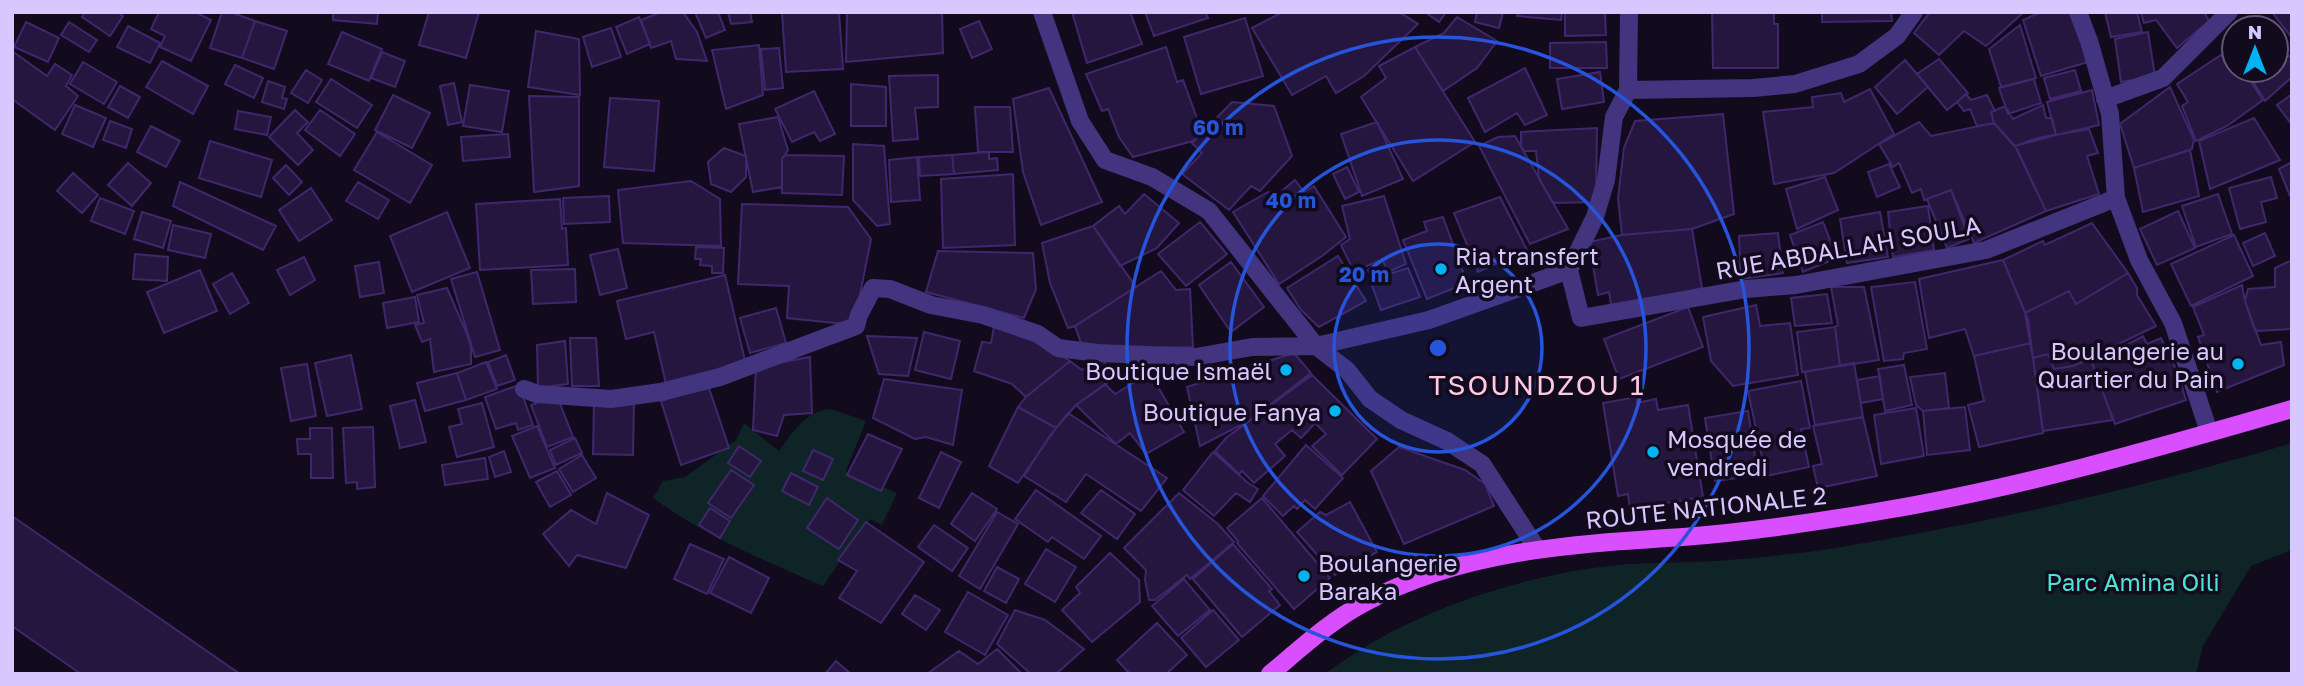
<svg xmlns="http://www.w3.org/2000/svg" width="2304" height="686" font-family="'Golos Text',sans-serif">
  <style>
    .green { fill: #0e2427 }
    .building { fill: #25163f; stroke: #40276c; stroke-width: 2 }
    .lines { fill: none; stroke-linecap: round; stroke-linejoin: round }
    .minor { stroke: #42347e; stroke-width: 18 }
    .major { stroke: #d94eff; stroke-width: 18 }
    .ring { fill: none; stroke: #2654da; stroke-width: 3.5 }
    .poi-dot { fill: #00b3f2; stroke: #110b1d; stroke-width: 2.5 }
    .labels { text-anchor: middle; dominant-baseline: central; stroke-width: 7; stroke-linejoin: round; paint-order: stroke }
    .street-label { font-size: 24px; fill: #d6c7ff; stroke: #110b1d }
    .poi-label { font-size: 24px; fill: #d6c7ff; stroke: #110b1d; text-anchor: start }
    .park-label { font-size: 24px; fill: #4fe3d5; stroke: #110b1d }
    .quarter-label { font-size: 28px; letter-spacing: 2px; fill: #ffc9e3; stroke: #110b1d }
    .centre { fill: #2654da; stroke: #110b1d; stroke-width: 3.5 }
    .ring-label { font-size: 21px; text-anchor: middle; font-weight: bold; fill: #2654da; stroke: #110b1d; stroke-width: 7; stroke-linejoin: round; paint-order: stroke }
  </style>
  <rect width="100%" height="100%" fill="#110b1d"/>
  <path class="green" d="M 831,409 L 866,421 L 846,471 L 897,493 L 882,525 L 870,519 L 823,586 C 765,561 705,536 653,498 L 663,481 L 685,477 L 736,440 L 744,423 L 779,451 C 794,431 805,411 831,409 Z
    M 2292,443 L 2292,550 L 2251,566 L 2203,646 L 2196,674 L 1324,674 C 1340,663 1356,652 1373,642 C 1448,599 1543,571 1629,564 C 1662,562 1696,563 1729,560 C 1762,557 1796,554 1829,549 C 1985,524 2140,488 2292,443 Z"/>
  <path class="building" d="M 85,12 L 117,12 L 123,16 L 110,36 L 82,17 Z
    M 159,12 L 195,12 L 211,20 L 191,61 L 160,47 L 165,36 L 151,29 Z
    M 222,12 L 230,12 L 255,21 L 242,58 L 210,48 Z
    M 333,12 L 378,12 L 377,24 L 333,20 Z
    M 429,12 L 479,12 L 466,58 L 419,45 Z
    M 661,12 L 683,12 L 697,32 L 707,61 L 676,59 L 671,41 L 651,48 L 641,20 Z
    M 695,12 L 718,12 L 725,30 L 706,38 Z
    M 728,12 L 750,12 L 752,22 L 731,24 Z
    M 782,12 L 839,12 L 843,69 L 786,72 Z
    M 847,12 L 942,12 L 943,53 L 846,62 Z
    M 1072,12 L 1130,12 L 1142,44 L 1087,63 Z
    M 1145,12 L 1205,12 L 1208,18 L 1154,36 Z
    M 1283,12 L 1399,12 L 1418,24 L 1364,76 L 1336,93 L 1326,76 L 1292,95 L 1252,28 Z
    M 1425,12 L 1446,12 L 1439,22 Z
    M 1477,12 L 1503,12 L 1499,28 L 1475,22 Z
    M 1518,12 L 1562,12 L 1561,20 L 1517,16 Z
    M 1565,12 L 1605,12 L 1606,35 L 1565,36 Z
    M 1712,12 L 1774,12 L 1774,24 L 1778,24 L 1778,68 L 1713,68 Z
    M 1822,12 L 1891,12 L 1892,21 L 1822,22 Z
    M 1930,12 L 2024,12 L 1986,46 L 1964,31 L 1939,55 L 1914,33 Z
    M 2041,12 L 2072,12 L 2088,62 L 2041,76 L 2023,20 Z
    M 2105,12 L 2137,12 L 2142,32 L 2111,37 Z
    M 2141,12 L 2204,12 L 2209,21 L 2177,48 L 2156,20 L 2144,23 Z
    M 2272,12 L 2292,12 L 2292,38 Z
    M 639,17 L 650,44 L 627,54 L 616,27 Z
    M 1457,17 L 1497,41 L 1477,68 L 1443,91 L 1415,47 L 1444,33 Z
    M 1245,18 L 1263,76 L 1201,94 L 1184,37 Z
    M 255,21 L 287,31 L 274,69 L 242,58 Z
    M 979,21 L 992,49 L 972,58 L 960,29 Z
    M 26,22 L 59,38 L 48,62 L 14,47 Z
    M 69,22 L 97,40 L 89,52 L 61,35 Z
    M 2020,25 L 2036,78 L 2001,87 L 1989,49 Z
    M 128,26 L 160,43 L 150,63 L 117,47 Z
    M 611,28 L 621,57 L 592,67 L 583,37 Z
    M 536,31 L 579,39 L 580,95 L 528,87 Z
    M 342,32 L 382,49 L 369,81 L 328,64 Z
    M 2148,32 L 2155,76 L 2121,82 L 2115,39 Z
    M 2276,40 L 2292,60 L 2292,77 L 2265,101 L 2252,80 L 2255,76 L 2251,70 L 2276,70 Z
    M 1606,42 L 1607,68 L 1550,68 L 1550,43 Z
    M 759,45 L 763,95 L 726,109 L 712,50 Z
    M 1166,47 L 1177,82 L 1183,80 L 1202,132 L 1193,141 L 1133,157 L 1119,137 L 1108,109 L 1102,111 L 1086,74 Z
    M 1415,47 L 1475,142 L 1413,181 L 1361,97 L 1386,78 L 1379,66 Z
    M 779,48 L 783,88 L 765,90 L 761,49 Z
    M 2230,49 L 2234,56 L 2234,70 L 2243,70 L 2263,100 L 2227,126 L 2196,141 L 2182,106 L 2188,102 L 2177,84 Z
    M 12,51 L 47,76 L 55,64 L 72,75 L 66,86 L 78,96 L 55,130 L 12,99 Z
    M 382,52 L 405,61 L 395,87 L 371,78 Z
    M 1939,59 L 1968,93 L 1947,110 L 1917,74 Z
    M 1905,60 L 1928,87 L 1897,114 L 1875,87 Z
    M 162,61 L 208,86 L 193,114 L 146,87 Z
    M 83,62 L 117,82 L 104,104 L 70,84 Z
    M 235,65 L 263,78 L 254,98 L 225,84 Z
    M 1525,68 L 1547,115 L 1525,125 L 1517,113 L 1485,132 L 1468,98 Z
    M 306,70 L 322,80 L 308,103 L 291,93 Z
    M 2075,70 L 2081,91 L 2050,99 L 2044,78 Z
    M 1600,72 L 1604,102 L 1562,109 L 1557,79 Z
    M 938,75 L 938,107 L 915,108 L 918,139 L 893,141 L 889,76 Z
    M 331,79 L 372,105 L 357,128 L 316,102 Z
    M 2034,79 L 2041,103 L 2008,114 L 1999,88 Z
    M 268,81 L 285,87 L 282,98 L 287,99 L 284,109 L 262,102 Z
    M 454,83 L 462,122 L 448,125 L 440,86 Z
    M 851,84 L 886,87 L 886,126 L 851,126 Z
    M 470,85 L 509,91 L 502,132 L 463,126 Z
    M 120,86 L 140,97 L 128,118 L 108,107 Z
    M 2170,87 L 2194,140 L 2192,149 L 2134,168 L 2120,124 Z
    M 1049,88 L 1102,202 L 1041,225 L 1023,172 L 1013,99 Z
    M 1870,89 L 1894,134 L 1834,173 L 1774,184 L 1763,112 L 1813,107 L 1812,97 L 1841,93 L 1844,102 Z
    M 2092,90 L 2099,125 L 2056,135 L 2047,102 Z
    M 814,91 L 835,134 L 820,141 L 814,132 L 792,142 L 775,109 Z
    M 1966,94 L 1971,100 L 1987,95 L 1995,111 L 1991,112 L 1994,123 L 1977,126 L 1970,109 L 1964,111 L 1957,102 Z
    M 2292,94 L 2292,125 L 2277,105 Z
    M 393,95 L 430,113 L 412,148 L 375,130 Z
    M 529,96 L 579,97 L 579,186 L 534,192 Z
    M 610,98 L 659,101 L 654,171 L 604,167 Z
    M 1232,102 L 1274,106 L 1292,156 L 1260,191 L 1251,186 L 1229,210 L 1182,174 L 1202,153 L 1192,143 Z
    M 75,105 L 106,118 L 93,147 L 62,134 Z
    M 2043,105 L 2046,118 L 2052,118 L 2056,135 L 2015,146 L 1994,123 L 1991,112 L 2005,106 L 2013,119 Z
    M 975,107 L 1010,107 L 1013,152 L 978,152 Z
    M 295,110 L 308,122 L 297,133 L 313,150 L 298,165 L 269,137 Z
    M 320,110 L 355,134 L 340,156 L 305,130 Z
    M 238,111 L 271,117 L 267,135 L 235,129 Z
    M 1723,114 L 1734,214 L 1692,229 L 1622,235 L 1618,198 L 1624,148 L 1635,121 Z
    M 778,117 L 788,150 L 782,159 L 782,187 L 753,192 L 739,124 Z
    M 2254,118 L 2280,160 L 2210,189 L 2199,141 Z
    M 110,121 L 132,129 L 126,148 L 103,140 Z
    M 1377,122 L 1403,179 L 1362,196 L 1341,134 Z
    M 1919,122 L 1931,136 L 1994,123 L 2017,149 L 2046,211 L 1974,243 L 1951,190 L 1924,200 L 1921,189 L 1912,193 L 1899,163 L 1893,167 L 1879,144 Z
    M 151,126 L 180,141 L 166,167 L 137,152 Z
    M 1597,128 L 1596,202 L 1553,203 L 1539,179 L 1536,151 L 1524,151 L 1521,146 L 1521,132 Z
    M 2089,129 L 2098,153 L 2087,156 L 2099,194 L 2046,211 L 2015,146 L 2038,138 Z
    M 377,132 L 432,165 L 410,203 L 354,170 Z
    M 508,134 L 510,157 L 463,161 L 461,137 Z
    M 1515,136 L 1568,229 L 1530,244 L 1479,146 L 1498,137 Z
    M 210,141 L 272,160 L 261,197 L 199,178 Z
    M 853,144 L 884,146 L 890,224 L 877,226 L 853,200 Z
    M 724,148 L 746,156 L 746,177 L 731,192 L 711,184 L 708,162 Z
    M 2190,150 L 2199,196 L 2143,212 L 2134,168 Z
    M 989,152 L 989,159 L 997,158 L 998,170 L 954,174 L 952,155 Z
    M 785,155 L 844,156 L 842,195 L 782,193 L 782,159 Z
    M 952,155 L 954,174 L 920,176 L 919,157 Z
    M 917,157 L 920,200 L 891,202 L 889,160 Z
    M 2292,162 L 2292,196 L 2290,196 L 2279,169 Z
    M 128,163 L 151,183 L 132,206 L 108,185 Z
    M 1889,164 L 1900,187 L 1877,197 L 1868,172 Z
    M 286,165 L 302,182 L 289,195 L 273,178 Z
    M 1347,167 L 1359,192 L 1345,199 L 1333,174 Z
    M 73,173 L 98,195 L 82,213 L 57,191 Z
    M 1013,174 L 1015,245 L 943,248 L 941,179 Z
    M 1825,177 L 1838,210 L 1797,229 L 1786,189 Z
    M 2271,177 L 2277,198 L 2261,202 L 2266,222 L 2240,229 L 2229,188 Z
    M 1295,180 L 1304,192 L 1314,186 L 1346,237 L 1322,256 L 1279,284 L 1233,212 L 1268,192 L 1277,195 Z
    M 691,181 L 720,199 L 721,246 L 623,243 L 618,190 Z
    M 180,182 L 276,226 L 263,250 L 173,206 Z
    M 358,182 L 389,200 L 378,219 L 346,201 Z
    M 311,188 L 332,220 L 299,241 L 279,210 Z
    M 1951,190 L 1969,239 L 1947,248 L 1927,199 Z
    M 1144,194 L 1179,223 L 1157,248 L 1120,266 L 1093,226 L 1119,206 L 1125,214 Z
    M 2218,194 L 2232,234 L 2196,247 L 2182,206 Z
    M 609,196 L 610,222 L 564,224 L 563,198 Z
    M 1384,196 L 1406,264 L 1388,272 L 1382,259 L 1354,272 L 1341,245 L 1350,239 L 1342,206 Z
    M 1500,197 L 1527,250 L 1478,272 L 1454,213 Z
    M 100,198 L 134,211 L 125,234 L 91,221 Z
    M 560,199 L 562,229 L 566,228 L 568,265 L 480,270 L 476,204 Z
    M 742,204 L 848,207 L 871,239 L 854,325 L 787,318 L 789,286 L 738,284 Z
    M 1928,206 L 1934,250 L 1893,257 L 1888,212 Z
    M 2178,211 L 2195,248 L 2157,265 L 2140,229 Z
    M 142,212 L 171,221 L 163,248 L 134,239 Z
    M 447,212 L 470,268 L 412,292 L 390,236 Z
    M 1880,212 L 1888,257 L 1847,263 L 1840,219 Z
    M 1443,217 L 1467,283 L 1427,299 L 1403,240 L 1427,231 L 1424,222 Z
    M 1200,222 L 1227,254 L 1186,286 L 1158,254 Z
    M 1823,222 L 1837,258 L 1803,272 L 1790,235 Z
    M 2092,223 L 2128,273 L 2076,304 L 2069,291 L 2025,313 L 2003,260 L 2043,241 L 2045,245 Z
    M 173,225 L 211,234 L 205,258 L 168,250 Z
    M 1093,226 L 1136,287 L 1075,326 L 1068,328 L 1050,283 L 1042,243 Z
    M 1692,229 L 1702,288 L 1612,310 L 1609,292 L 1598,295 L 1589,242 L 1622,235 Z
    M 1778,233 L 1783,273 L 1741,279 L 1739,236 Z
    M 2265,233 L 2275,256 L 2253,266 L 2243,243 Z
    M 2234,235 L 2253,276 L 2191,306 L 2171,264 Z
    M 696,247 L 724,248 L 723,273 L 712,273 L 712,266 L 700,265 L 701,259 L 695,259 Z
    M 618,249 L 627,288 L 600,295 L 590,255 Z
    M 938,251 L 1033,253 L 1036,289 L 1024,318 L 926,292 Z
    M 135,254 L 168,257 L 167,281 L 133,279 Z
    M 1338,256 L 1366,301 L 1319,327 L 1301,310 L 1287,288 Z
    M 304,257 L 315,280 L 290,295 L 277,270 Z
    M 2003,260 L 2028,319 L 2031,343 L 1974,356 L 1965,329 L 1929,338 L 1919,279 Z
    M 2292,260 L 2292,329 L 2255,331 L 2245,301 L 2248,289 L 2275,287 L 2275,268 Z
    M 379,262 L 384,293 L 360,297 L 355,266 Z
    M 1231,262 L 1264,307 L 1231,332 L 1199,285 Z
    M 1408,268 L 1420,297 L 1381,310 L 1370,280 Z
    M 575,269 L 576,302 L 533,304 L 531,270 Z
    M 200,270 L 217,311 L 164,333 L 147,292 Z
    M 1161,271 L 1176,290 L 1190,289 L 1193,347 L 1083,349 L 1075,326 Z
    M 477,272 L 500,350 L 475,357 L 451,279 Z
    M 232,273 L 249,303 L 230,314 L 213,284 Z
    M 2128,273 L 2137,288 L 2137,295 L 2156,326 L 2073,366 L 2054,369 L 2048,354 L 2033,358 L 2025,313 L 2069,291 L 2076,304 Z
    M 725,275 L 746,365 L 666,384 L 654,332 L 626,339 L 617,301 Z
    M 1915,282 L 1927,349 L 1904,353 L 1903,359 L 1884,361 L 1871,287 Z
    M 2242,285 L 2245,301 L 2261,345 L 2281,342 L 2284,365 L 2217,392 L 2198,337 L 2204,335 L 2193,307 Z
    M 1831,287 L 1864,287 L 1879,360 L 1840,366 L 1835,327 L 1838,325 Z
    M 447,288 L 466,332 L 471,347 L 471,364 L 434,372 L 430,339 L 422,342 L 415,325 L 424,323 L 417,295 Z
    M 1827,294 L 1832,323 L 1795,326 L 1791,298 Z
    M 415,297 L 419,322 L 387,328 L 383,303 Z
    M 1756,305 L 1760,326 L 1790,323 L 1798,375 L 1733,386 L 1711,361 L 1703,317 Z
    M 1688,307 L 1703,347 L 1619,379 L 1604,339 Z
    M 776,308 L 786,343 L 750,353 L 740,318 Z
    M 994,327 L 1033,338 L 1070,361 L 1026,397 L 1012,384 L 974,371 L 982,342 L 991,343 Z
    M 1835,327 L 1840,366 L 1802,372 L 1797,332 Z
    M 924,332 L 960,341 L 951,379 L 915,370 Z
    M 867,336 L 917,338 L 908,376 L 879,374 Z
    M 2143,336 L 2147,344 L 2161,338 L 2177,371 L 2186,400 L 2115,424 L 2092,363 Z
    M 570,338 L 596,338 L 599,386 L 572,386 Z
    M 565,341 L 568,384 L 538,388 L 537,345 Z
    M 2031,343 L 2043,433 L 1979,447 L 1968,405 L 1984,401 L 1974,356 Z
    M 1294,353 L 1311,373 L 1249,421 L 1200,446 L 1187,387 Z
    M 2048,354 L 2054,369 L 2073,366 L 2091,359 L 2113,420 L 2043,431 L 2033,358 Z
    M 351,355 L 362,409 L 327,416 L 315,363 Z
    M 506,355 L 515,380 L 497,386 L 488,362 Z
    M 810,357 L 812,413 L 784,415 L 777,436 L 753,430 L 756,367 Z
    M 1102,359 L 1116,377 L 1076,405 L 1056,428 L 1018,407 L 1026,397 L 1070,361 L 1082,370 Z
    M 486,362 L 497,389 L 466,400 L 457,373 Z
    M 1854,363 L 1863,417 L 1815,425 L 1805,372 Z
    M 307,364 L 316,416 L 291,421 L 281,368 Z
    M 1904,365 L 1912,405 L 1885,411 L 1878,369 Z
    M 457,373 L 466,400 L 425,411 L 417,383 Z
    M 1150,373 L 1184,432 L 1146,454 L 1130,433 L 1116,444 L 1076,405 L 1105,384 L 1115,394 Z
    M 1945,373 L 1949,408 L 1923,411 L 1916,405 L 1910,377 Z
    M 1312,375 L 1377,439 L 1342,475 L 1312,446 L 1326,434 L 1315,423 L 1301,438 L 1292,430 L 1275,444 L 1285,456 L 1254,483 L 1242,471 L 1239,474 L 1215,451 L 1226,438 Z
    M 1880,376 L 1883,399 L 1861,403 L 1857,380 Z
    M 884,379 L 962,390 L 953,445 L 926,437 L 915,439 L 873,418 Z
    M 1801,381 L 1810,428 L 1801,429 L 1809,467 L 1766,476 L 1748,391 Z
    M 519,385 L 533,425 L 518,430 L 516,423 L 496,429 L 485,397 Z
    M 708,385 L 729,448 L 681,465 L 661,401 Z
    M 557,396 L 573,437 L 547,447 L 531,405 Z
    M 1637,397 L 1637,403 L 1656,399 L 1658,410 L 1688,405 L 1703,497 L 1630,509 L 1628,494 L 1618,496 L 1603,403 Z
    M 415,400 L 426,442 L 400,448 L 390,406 Z
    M 482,403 L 494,447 L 457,457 L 449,427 L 462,424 L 458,409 Z
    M 594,403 L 634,403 L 633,455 L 593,454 Z
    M 1018,407 L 1056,428 L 1018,483 L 989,466 Z
    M 1965,407 L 1970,450 L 1927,455 L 1923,411 Z
    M 1916,408 L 1924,456 L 1881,464 L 1874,415 Z
    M 1748,411 L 1758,475 L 1715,481 L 1705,418 Z
    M 1068,413 L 1167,478 L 1141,511 L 1086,474 L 1066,502 L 1024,476 L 1049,437 Z
    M 1863,417 L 1877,476 L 1818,488 L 1813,466 L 1822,464 L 1813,426 Z
    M 537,426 L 555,468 L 530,478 L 512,436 Z
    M 373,427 L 375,487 L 357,489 L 357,482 L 346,483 L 343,428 Z
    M 310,428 L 332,428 L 333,478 L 311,478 L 311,454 L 298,454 L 297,439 L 310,439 Z
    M 868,434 L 902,449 L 881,491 L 847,475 Z
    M 575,438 L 582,453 L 556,465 L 550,450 Z
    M 1306,445 L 1343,478 L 1315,509 L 1305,500 L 1297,509 L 1294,506 L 1283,516 L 1263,496 Z
    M 739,446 L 761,461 L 750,477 L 728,463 Z
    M 1399,447 L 1465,470 L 1485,484 L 1494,506 L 1404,544 L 1371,471 Z
    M 813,450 L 833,459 L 823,480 L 803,471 Z
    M 504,451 L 511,472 L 495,477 L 489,457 Z
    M 941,452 L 961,462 L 939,508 L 919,498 Z
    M 1213,452 L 1248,483 L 1258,489 L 1250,502 L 1236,493 L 1214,516 L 1183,490 Z
    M 582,455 L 596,478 L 573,492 L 559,469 Z
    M 485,458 L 488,479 L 445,485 L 442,465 Z
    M 731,470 L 754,485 L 731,518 L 708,503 Z
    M 557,471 L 571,495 L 550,507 L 536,482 Z
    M 791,473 L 818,487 L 809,505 L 782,491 Z
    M 1036,490 L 1101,536 L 1084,559 L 1052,537 L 1048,542 L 1015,519 Z
    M 1101,490 L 1135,514 L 1117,539 L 1081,513 Z
    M 607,493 L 649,515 L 626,568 L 577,555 L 569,566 L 543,534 L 571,510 L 596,524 Z
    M 972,493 L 997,509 L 975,541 L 951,524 Z
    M 1179,493 L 1218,524 L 1234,542 L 1190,579 L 1187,575 L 1155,600 L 1149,600 L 1145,580 L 1146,570 L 1124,548 Z
    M 827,498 L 858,520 L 839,549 L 807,528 Z
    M 1262,498 L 1330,578 L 1294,609 L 1237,543 L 1238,541 L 1227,528 Z
    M 1350,502 L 1377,552 L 1335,575 L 1297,532 L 1320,512 L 1326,515 Z
    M 710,508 L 730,521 L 720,538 L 699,525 Z
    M 997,512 L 1018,524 L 980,589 L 959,576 Z
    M 12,516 L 240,674 L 81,674 L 12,626 Z
    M 866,522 L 924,562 L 881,623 L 839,598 L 857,571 L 838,560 Z
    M 934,525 L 968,548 L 952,571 L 918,547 Z
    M 690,544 L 724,559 L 707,594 L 674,579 Z
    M 1233,544 L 1272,589 L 1269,591 L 1280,605 L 1242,637 L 1193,579 Z
    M 1046,549 L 1076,567 L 1055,602 L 1025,584 Z
    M 1110,553 L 1139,580 L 1140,602 L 1092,642 L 1062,610 L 1080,593 L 1076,587 Z
    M 729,557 L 769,578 L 751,613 L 710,593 Z
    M 997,567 L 1019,579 L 1006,603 L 984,591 Z
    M 1184,579 L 1210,610 L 1178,636 L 1152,606 Z
    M 968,592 L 1008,615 L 985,655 L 945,632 Z
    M 915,595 L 940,610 L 926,630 L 902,614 Z
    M 1015,610 L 1045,620 L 1084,649 L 1056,674 L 1031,674 L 997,644 Z
    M 1213,610 L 1239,640 L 1206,667 L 1181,638 Z
    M 1157,623 L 1187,655 L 1166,674 L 1130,674 L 1117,660 Z
    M 997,649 L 1022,674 L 927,674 L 959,651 L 978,664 Z
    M 836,661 L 851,674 L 825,674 Z"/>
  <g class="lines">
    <path class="minor" d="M 1042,12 L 1080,121 L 1105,160 L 1152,177 L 1209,211 L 1316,346 L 1347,370 L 1370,399 L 1401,420 L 1447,441 L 1482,464 L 1537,549
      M 1629,12 L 1628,90 L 1614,117 L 1606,180 L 1595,217 L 1569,270 L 1581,318 L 1746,289 L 1796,285 L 1986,250 L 2116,198
      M 2078,12 L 2089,41 L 2110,114 L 2116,198 L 2139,260 L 2173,323 L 2209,432
      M 1628,90 L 1753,88 L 1795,84 L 1859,64 L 1897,36 L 1914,12
      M 2105,99 L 2163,78 L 2229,12
      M 524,389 L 537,394 L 611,399 L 661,392 L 720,377 L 856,326 L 859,315 L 873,288 L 890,289 L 931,305 L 983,315 L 1038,334 L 1058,348 L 1098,353 L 1196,357 L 1252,347 L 1316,346 L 1429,320 L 1569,270"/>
    <path class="major" d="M 1270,674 C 1300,649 1330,621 1364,603 C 1462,550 1574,544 1683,537 C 1747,532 1811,523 1875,512 C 2016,489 2154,449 2292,409"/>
  </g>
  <circle cx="1438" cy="348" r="104" fill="#2654da" fill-opacity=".12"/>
  <g class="ring">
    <circle cx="1438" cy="348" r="104"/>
    <circle cx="1438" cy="348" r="208"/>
    <circle cx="1438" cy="348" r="311"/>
  </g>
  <g class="poi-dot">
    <circle cx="1441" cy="269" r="7"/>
    <circle cx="2238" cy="364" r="7"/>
    <circle cx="1286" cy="370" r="7"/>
    <circle cx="1335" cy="411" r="7"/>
    <circle cx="1653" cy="452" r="7"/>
    <circle cx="1304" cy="576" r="7"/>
  </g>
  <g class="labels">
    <g class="street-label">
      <text transform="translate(1848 247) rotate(-10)">RUE ABDALLAH SOULA</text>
      <text transform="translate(1706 507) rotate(-6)">ROUTE NATIONALE 2</text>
    </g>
    <g class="poi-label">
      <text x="1455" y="255">Ria transfert<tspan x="1455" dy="28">Argent</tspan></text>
      <text x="2224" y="350" text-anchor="end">Boulangerie au<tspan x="2224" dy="28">Quartier du Pain</tspan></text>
      <text x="1272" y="370" text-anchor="end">Boutique Ismaël</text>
      <text x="1321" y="411" text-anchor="end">Boutique Fanya</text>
      <text x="1667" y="438">Mosquée de<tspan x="1667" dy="28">vendredi</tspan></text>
      <text x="1318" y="562">Boulangerie<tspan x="1318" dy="28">Baraka</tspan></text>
    </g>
    <g class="park-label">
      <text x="2133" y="581">Parc Amina Oili</text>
    </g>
    <g class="quarter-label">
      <text x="1537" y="384">TSOUNDZOU 1</text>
    </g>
  </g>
  <circle cx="1438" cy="348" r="10" class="centre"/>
  <g class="ring-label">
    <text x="1218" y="135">60 m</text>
    <text x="1291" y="208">40 m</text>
    <text x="1364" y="282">20 m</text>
  </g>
  <rect width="2304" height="686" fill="none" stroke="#d6c7ff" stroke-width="28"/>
  <g transform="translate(2255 49)"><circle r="33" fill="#110b1d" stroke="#605677" stroke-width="2"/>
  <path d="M0-5L12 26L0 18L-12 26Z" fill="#00b3f2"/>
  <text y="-10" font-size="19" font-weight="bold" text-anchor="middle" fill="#d6c7ff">N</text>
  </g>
</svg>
